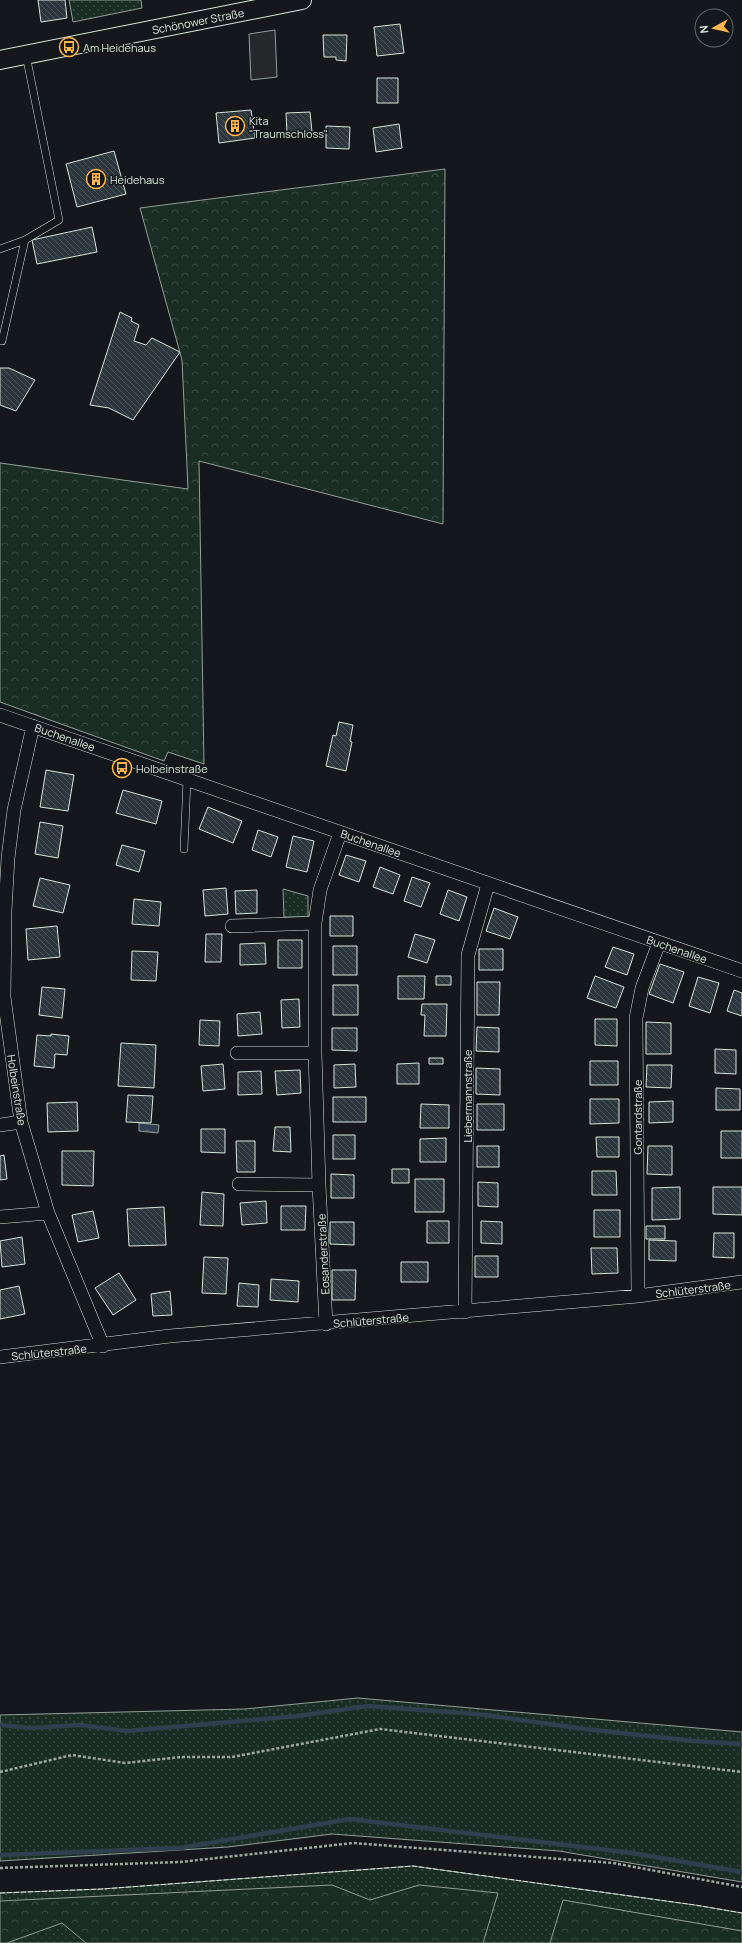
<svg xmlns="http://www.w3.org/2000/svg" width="742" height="1943" font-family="Manrope,sans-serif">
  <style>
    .grass { fill: url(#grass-dots); stroke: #939e99 }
    .forest { fill: url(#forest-crowns); stroke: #939e99 }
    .parking { fill: #24282b; stroke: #939e99 }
    .water { fill: url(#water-ripples); stroke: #939e99 }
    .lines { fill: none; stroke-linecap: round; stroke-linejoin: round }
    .stream { stroke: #2f3f4d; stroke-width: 4.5 }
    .building { fill: url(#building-back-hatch); stroke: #d8e6dc }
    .lane-casing { stroke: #d8e6dc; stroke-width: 8 }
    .street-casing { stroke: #d8e6dc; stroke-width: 14 }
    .secondary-casing { stroke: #d8e6dc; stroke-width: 20 }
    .path { stroke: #9da8a2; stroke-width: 2.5; stroke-dasharray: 3 2; stroke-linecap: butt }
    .lane { stroke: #14181c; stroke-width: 7 }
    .street { stroke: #14181c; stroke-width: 13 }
    .secondary { stroke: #14181c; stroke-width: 18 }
    .fence { stroke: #d8e6dc; stroke-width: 1; stroke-dasharray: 5 2; stroke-linecap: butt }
    .labels { text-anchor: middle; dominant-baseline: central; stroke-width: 3; stroke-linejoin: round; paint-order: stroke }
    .street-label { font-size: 11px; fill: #d8e6dc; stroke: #14181c }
    .poi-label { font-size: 11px; fill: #d8e6dc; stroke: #14181c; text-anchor: start }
  </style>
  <defs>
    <pattern id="grass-dots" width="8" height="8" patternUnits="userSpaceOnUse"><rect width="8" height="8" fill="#1a2d24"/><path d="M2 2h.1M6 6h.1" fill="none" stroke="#3b4b43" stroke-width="1.8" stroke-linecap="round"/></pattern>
    <pattern id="forest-crowns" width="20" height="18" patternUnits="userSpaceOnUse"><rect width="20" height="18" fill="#1a2d24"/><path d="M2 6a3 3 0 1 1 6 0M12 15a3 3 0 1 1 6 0" fill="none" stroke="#3b4b43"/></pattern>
    <pattern id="water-ripples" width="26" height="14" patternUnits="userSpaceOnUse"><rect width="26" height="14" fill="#2f3f4d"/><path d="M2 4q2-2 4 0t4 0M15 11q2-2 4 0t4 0" fill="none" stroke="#4c5b66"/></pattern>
    <pattern id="building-back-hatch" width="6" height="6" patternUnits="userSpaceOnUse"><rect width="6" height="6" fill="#2c363c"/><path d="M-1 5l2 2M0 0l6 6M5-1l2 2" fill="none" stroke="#4a5358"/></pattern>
  </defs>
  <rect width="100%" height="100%" fill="#14181c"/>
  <path class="grass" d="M 69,0 L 141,0 L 142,8 L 73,22 Z
    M 283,889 L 308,896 L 308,917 L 284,917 Z
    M 358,1698 L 742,1732 L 742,1882 L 559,1851 L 332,1834 L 228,1847 L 0,1861 L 0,1715 L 245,1709 Z
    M 413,1866 L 695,1905 L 742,1913 L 742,1943 L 0,1943 L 0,1893 L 102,1889 Z"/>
  <path class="forest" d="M 445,169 L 443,524 L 199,461 L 204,764 L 168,752 L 164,761 L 0,702 L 0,463 L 188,489 L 182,360 L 140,208 Z
    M 332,1885 L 370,1900 L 419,1885 L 498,1893 L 483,1943 L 86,1943 L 62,1923 L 7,1943 L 0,1943 L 0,1901 Z
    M 563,1900 L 742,1931 L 742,1943 L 550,1943 Z"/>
  <path class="parking" d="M 275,30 L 277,77 L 251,80 L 249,34 Z"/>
  <path class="water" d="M 139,1123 L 159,1125 L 158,1133 L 139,1131 Z"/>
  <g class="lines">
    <path class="stream" d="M 0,1725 L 30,1728 L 80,1725 L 127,1731 L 298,1716 L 367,1706 L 477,1714 L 585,1729 L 694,1741 L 742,1744
      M 0,1855 L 180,1848 L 350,1819 L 632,1853 L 742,1872"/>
  </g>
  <path class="building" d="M 38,0 L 65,0 L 67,18 L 41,22 Z
    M 400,24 L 404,53 L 377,56 L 374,27 Z
    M 323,35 L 347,35 L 346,61 L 336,60 L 336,57 L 324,57 Z
    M 377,78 L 398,78 L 398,103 L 377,103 Z
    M 251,110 L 255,138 L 219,143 L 216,113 Z
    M 310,112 L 312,132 L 287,133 L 286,113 Z
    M 399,124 L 402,148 L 376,152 L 373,128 Z
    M 326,126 L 350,127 L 349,149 L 326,148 Z
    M 114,151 L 126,194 L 77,207 L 66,164 Z
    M 92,227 L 97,252 L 37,264 L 32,240 Z
    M 120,312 L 132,318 L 131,321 L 139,325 L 134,341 L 146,345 L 152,338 L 180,352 L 133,420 L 109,408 L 90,405 Z
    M 0,368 L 9,368 L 35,380 L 16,411 L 0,405 Z
    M 339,722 L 353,725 L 350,741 L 352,742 L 346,771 L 326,766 L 333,735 L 336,736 Z
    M 46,770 L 74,775 L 68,811 L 40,807 Z
    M 123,790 L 162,801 L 156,824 L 116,813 Z
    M 208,807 L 242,821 L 233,843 L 199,829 Z
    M 40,822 L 63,826 L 58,858 L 35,854 Z
    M 258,830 L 278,837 L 271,857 L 252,850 Z
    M 293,836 L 314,841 L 307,872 L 286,867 Z
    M 122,845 L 145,851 L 139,872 L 116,865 Z
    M 346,855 L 366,861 L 359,882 L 339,875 Z
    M 380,867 L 400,875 L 393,894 L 373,887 Z
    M 412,877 L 430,883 L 421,907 L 404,901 Z
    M 40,878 L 70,885 L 63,913 L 33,906 Z
    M 226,888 L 228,914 L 205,916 L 203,890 Z
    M 257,890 L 257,913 L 236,914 L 235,891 Z
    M 448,890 L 467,897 L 459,921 L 440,914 Z
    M 134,899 L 161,902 L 159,926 L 132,924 Z
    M 494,908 L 518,917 L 510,939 L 486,931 Z
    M 330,916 L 353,916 L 353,936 L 330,936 Z
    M 57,926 L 60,957 L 28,960 L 26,929 Z
    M 206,934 L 222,934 L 221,962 L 205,962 Z
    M 415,934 L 435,940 L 427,963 L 408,957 Z
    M 278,940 L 302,940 L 302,968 L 278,968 Z
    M 265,943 L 266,964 L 240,965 L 240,944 Z
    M 333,946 L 357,946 L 357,975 L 333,975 Z
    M 613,947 L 634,954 L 627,975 L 605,967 Z
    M 479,949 L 503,949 L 503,970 L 479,970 Z
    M 132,951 L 158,952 L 156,981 L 131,980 Z
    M 660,964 L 684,972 L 673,1003 L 649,994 Z
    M 398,976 L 425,976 L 424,999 L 398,999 Z
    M 436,976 L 451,976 L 451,985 L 436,985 Z
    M 595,976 L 624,987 L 616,1008 L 587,998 Z
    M 698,977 L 719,983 L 710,1013 L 689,1006 Z
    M 477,982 L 500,982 L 499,1015 L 477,1015 Z
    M 333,985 L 358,985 L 358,1015 L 333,1015 Z
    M 42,987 L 65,989 L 62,1018 L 39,1015 Z
    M 734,990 L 742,993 L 742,1016 L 727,1011 Z
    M 299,999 L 300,1027 L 282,1028 L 281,1000 Z
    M 422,1004 L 447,1004 L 446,1036 L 424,1036 L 425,1015 L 421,1015 Z
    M 260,1012 L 262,1034 L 238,1036 L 237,1014 Z
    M 595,1019 L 617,1019 L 617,1046 L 595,1045 Z
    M 200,1020 L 220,1021 L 219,1046 L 199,1045 Z
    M 646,1022 L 671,1023 L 671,1054 L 646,1054 Z
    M 477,1027 L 499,1028 L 499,1052 L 476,1051 Z
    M 332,1028 L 357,1028 L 357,1051 L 332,1050 Z
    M 51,1034 L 69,1036 L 67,1055 L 55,1054 L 54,1068 L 34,1066 L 37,1035 L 51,1036 Z
    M 121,1043 L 156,1045 L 154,1088 L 118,1086 Z
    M 715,1049 L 736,1050 L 736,1074 L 715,1073 Z
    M 429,1058 L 443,1058 L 443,1064 L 429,1064 Z
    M 590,1061 L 618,1061 L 618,1085 L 590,1085 Z
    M 419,1063 L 419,1084 L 397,1084 L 397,1064 Z
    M 223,1064 L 225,1089 L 203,1091 L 201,1066 Z
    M 355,1064 L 356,1087 L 334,1088 L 334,1065 Z
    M 647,1065 L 672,1065 L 671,1088 L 646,1087 Z
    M 476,1068 L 500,1069 L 500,1095 L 476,1094 Z
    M 300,1070 L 301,1093 L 277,1095 L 275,1071 Z
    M 261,1071 L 262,1094 L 238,1095 L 238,1072 Z
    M 716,1088 L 740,1089 L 740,1110 L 716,1110 Z
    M 128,1095 L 153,1096 L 151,1123 L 126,1122 Z
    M 333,1097 L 366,1097 L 366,1122 L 333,1122 Z
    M 590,1099 L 619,1099 L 619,1123 L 590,1124 Z
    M 673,1101 L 673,1122 L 649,1123 L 649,1102 Z
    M 77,1102 L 78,1131 L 48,1132 L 47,1103 Z
    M 421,1104 L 449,1105 L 449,1128 L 420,1128 Z
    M 477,1104 L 504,1104 L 504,1130 L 477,1130 Z
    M 275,1127 L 290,1127 L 291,1152 L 273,1151 Z
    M 201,1129 L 225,1129 L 225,1153 L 201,1152 Z
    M 721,1131 L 742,1131 L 742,1158 L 721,1158 Z
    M 333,1135 L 355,1135 L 355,1159 L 333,1159 Z
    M 596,1137 L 619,1137 L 619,1157 L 597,1157 Z
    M 446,1138 L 446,1162 L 420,1162 L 420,1139 Z
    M 236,1141 L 255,1141 L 255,1172 L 237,1172 Z
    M 477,1146 L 499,1146 L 499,1167 L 477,1167 Z
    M 648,1146 L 672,1146 L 672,1175 L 647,1174 Z
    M 62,1151 L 94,1151 L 93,1186 L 62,1185 Z
    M 4,1155 L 7,1179 L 0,1180 L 0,1156 Z
    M 392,1169 L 409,1169 L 409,1183 L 392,1183 Z
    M 592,1171 L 616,1171 L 617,1195 L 592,1195 Z
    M 331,1174 L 354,1175 L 354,1198 L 331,1198 Z
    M 415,1179 L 444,1179 L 444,1212 L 415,1212 Z
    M 478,1182 L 498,1183 L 498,1207 L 478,1206 Z
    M 680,1187 L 680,1219 L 652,1220 L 652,1188 Z
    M 713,1187 L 742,1187 L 742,1215 L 713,1214 Z
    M 202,1192 L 224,1194 L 223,1226 L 200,1225 Z
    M 266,1201 L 267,1223 L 242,1225 L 240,1203 Z
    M 281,1206 L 306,1206 L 305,1230 L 281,1230 Z
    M 164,1207 L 166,1245 L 129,1246 L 127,1209 Z
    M 594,1210 L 620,1210 L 620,1237 L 594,1237 Z
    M 93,1211 L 99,1238 L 78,1242 L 72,1215 Z
    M 427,1221 L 449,1221 L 449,1243 L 427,1243 Z
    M 481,1221 L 502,1222 L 502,1244 L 481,1243 Z
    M 330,1222 L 354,1222 L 354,1245 L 330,1244 Z
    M 646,1226 L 665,1226 L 665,1239 L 646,1239 Z
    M 714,1233 L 734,1233 L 734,1258 L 713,1257 Z
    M 22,1237 L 25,1264 L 2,1267 L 0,1241 Z
    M 649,1240 L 676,1241 L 676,1261 L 649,1260 Z
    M 591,1248 L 617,1248 L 618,1273 L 592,1274 Z
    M 475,1256 L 498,1256 L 498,1277 L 475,1277 Z
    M 204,1257 L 228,1258 L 226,1294 L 202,1293 Z
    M 401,1262 L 428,1262 L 428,1282 L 401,1282 Z
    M 332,1270 L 356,1270 L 355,1300 L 332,1300 Z
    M 119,1273 L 136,1300 L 113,1315 L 95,1288 Z
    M 271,1279 L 299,1281 L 298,1302 L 270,1300 Z
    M 239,1283 L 259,1285 L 258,1307 L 237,1306 Z
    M 19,1286 L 25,1314 L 0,1319 L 0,1290 Z
    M 170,1291 L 172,1315 L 153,1316 L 151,1294 Z"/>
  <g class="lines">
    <defs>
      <path id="lane" d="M 0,249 L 25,240
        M 2,341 L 25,240 L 59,220 L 26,55
        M 184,849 L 187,780"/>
      <path id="street" d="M 0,715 L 742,971
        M 33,726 L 14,810 L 8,858 L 5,911 L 4,997 L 21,1122 L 48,1213 L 103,1346
        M 232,926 L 315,923
        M 237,1053 L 315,1053
        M 0,1125 L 21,1122
        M 239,1184 L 319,1185
        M 0,1217 L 48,1213
        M 638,1296 L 636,1018 L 642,988 L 659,943
        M 465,1312 L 468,955 L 488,884
        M 326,1324 L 319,1185 L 315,1053 L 315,923 L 320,890 L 340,833
        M 0,1357 L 170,1336 L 638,1296 L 742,1282"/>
      <path id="secondary" d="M 0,60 L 302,0"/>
    </defs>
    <use href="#lane" class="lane-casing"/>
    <use href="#street" class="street-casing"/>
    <use href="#secondary" class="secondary-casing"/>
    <path class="path" d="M 0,1772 L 72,1755 L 125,1763 L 181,1757 L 232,1757 L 380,1729 L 742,1772
      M 0,1868 L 180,1862 L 353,1843 L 613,1863 L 742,1887"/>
    <use href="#lane" class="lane"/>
    <use href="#street" class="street"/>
    <use href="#secondary" class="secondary"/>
    <path class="fence" d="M 0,1893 L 102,1889 L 413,1866 L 695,1905 L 742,1913"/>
  </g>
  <defs>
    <symbol id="bus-ring" viewBox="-11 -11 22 22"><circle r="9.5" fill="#14181c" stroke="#ffb74d" stroke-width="1.5"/><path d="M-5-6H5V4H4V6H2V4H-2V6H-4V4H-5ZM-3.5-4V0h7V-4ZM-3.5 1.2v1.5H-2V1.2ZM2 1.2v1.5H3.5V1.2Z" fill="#ffb74d"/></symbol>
    <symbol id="building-ring" viewBox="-11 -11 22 22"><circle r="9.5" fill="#14181c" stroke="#ffb74d" stroke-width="1.5"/><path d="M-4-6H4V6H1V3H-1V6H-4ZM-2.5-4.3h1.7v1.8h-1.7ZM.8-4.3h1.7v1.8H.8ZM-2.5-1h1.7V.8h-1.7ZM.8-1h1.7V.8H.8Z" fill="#ffb74d"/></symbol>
  </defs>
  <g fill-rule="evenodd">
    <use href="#bus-ring" x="58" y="36" width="22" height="22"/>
    <use href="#building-ring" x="224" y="115" width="22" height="22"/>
    <use href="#building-ring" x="85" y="168" width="22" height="22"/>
    <use href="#bus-ring" x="111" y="757" width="22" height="22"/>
  </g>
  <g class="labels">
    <g class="street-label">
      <text transform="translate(198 21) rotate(-11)">Schönower Straße</text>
      <text transform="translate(65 737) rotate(19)">Buchenallee</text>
      <text transform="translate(371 843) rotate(19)">Buchenallee</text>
      <text transform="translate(677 949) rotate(19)">Buchenallee</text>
      <text transform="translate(17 1090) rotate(81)">Holbeinstraße</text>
      <text transform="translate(467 1096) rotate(-90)">Liebermannstraße</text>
      <text transform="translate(637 1117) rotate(-90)">Gontardstraße</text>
      <text transform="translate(323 1254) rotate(-93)">Eosanderstraße</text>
      <text transform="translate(693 1289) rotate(-7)">Schlüterstraße</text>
      <text transform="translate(371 1320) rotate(-5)">Schlüterstraße</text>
      <text transform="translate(49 1352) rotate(-6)">Schlüterstraße</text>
    </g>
    <g class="poi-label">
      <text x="83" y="47">Am Heidehaus</text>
      <text x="249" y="120">Kita<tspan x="249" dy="13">"Traumschloss"</tspan></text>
      <text x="110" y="179">Heidehaus</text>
      <text x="136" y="768">Holbeinstraße</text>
    </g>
  </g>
  <g transform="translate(714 28) rotate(262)"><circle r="19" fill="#14181c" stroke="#626a69"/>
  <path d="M0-3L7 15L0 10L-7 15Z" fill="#ffb74d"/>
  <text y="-6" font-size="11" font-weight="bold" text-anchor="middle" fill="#d8e6dc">N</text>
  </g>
</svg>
